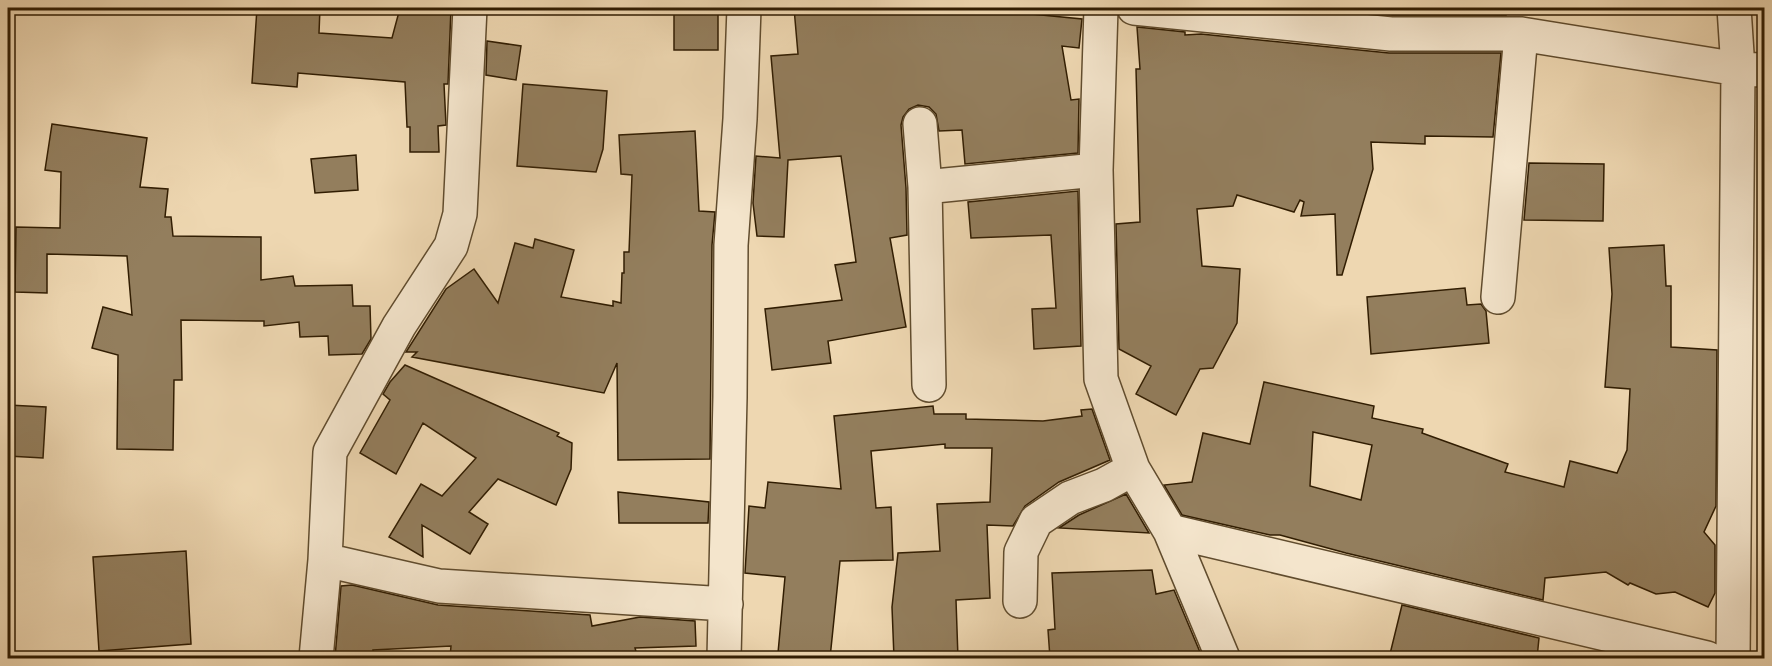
<svg xmlns="http://www.w3.org/2000/svg" width="1772" height="666" font-family="'EB Garamond',serif">
  <style>
    .building { fill: #937e5d; stroke: #311d02; stroke-width: 1.5; fill-rule: evenodd }
    .lines { fill: none; stroke-linecap: round; stroke-linejoin: round }
    .minor-casing { stroke: #604c2e; stroke-width: 36 }
    .minor { stroke: #f4e5cc; stroke-width: 33 }
  </style>
  <rect width="100%" height="100%" fill="#eed7b1"/>
  <filter id="stains"><feTurbulence type="fractalNoise" baseFrequency=".00333" numOctaves="4"/><feColorMatrix values="0 0 0 0 .2 0 0 0 0 .09 0 0 0 0 .02 0 0 0 .5 -.17"/></filter>
  <radialGradient id="worn" r=".72"><stop offset=".6" stop-color="#630" stop-opacity="0"/><stop offset="1" stop-color="#630" stop-opacity=".3"/></radialGradient>
  <path class="building" d="M 257,8 L 320,8 L 319,33 L 392,38 L 400,8 L 451,8 L 448,84 L 444,84 L 446,125 L 438,126 L 439,152 L 410,152 L 410,127 L 407,127 L 405,82 L 298,73 L 297,87 L 252,83 Z
    M 674,8 L 718,8 L 718,50 L 674,50 Z
    M 794,8 L 1012,8 L 1012,12 L 1082,19 L 1079,48 L 1062,46 L 1071,100 L 1079,99 L 1078,153 L 965,164 L 962,130 L 939,131 L 936,114 L 929,107 L 918,105 L 909,109 L 903,117 L 901,125 L 906,188 L 907,235 L 890,238 L 906,327 L 828,341 L 831,363 L 772,370 L 765,309 L 842,300 L 835,265 L 856,262 L 841,156 L 788,160 L 784,237 L 757,236 L 753,203 L 756,156 L 780,158 L 771,56 L 798,54 Z
    M 1370,8 L 1505,8 L 1506,15 L 1392,15 L 1370,13 Z
    M 1137,27 L 1185,32 L 1185,35 L 1201,34 L 1389,53 L 1501,53 L 1493,137 L 1425,136 L 1425,144 L 1371,142 L 1373,169 L 1342,275 L 1337,275 L 1335,214 L 1301,216 L 1304,202 L 1300,200 L 1294,212 L 1237,195 L 1233,206 L 1197,209 L 1202,266 L 1240,269 L 1237,323 L 1213,368 L 1200,369 L 1176,415 L 1136,394 L 1151,366 L 1119,349 L 1116,224 L 1140,222 L 1136,69 L 1140,69 Z
    M 487,41 L 521,46 L 516,80 L 486,75 Z
    M 523,84 L 607,91 L 603,149 L 596,172 L 517,166 Z
    M 52,124 L 147,138 L 140,187 L 168,189 L 165,217 L 171,217 L 173,236 L 261,237 L 261,280 L 293,276 L 295,286 L 352,285 L 353,306 L 370,306 L 371,339 L 362,354 L 329,355 L 328,336 L 300,337 L 299,322 L 264,326 L 264,321 L 181,320 L 182,380 L 174,380 L 173,450 L 117,449 L 118,355 L 92,348 L 103,307 L 132,315 L 127,256 L 47,254 L 47,293 L 15,292 L 16,227 L 60,228 L 61,172 L 45,170 Z
    M 695,131 L 699,211 L 715,212 L 712,245 L 710,459 L 618,460 L 617,363 L 604,393 L 412,357 L 417,352 L 406,352 L 446,289 L 474,269 L 498,303 L 515,243 L 533,248 L 535,239 L 574,250 L 561,297 L 613,306 L 613,301 L 621,303 L 622,273 L 624,273 L 624,252 L 629,252 L 632,175 L 621,174 L 619,135 Z
    M 356,155 L 358,190 L 315,193 L 311,159 Z
    M 1529,163 L 1604,164 L 1603,221 L 1524,220 Z
    M 1078,191 L 1081,346 L 1034,349 L 1032,309 L 1056,308 L 1051,235 L 971,238 L 968,202 Z
    M 1664,245 L 1666,286 L 1671,286 L 1671,347 L 1717,350 L 1716,506 L 1704,532 L 1715,545 L 1715,593 L 1708,607 L 1675,592 L 1656,594 L 1630,583 L 1628,585 L 1606,572 L 1545,578 L 1543,600 L 1346,553 L 1280,535 L 1270,535 L 1182,515 L 1164,485 L 1192,482 L 1203,433 L 1250,444 L 1264,382 L 1374,406 L 1372,418 L 1423,429 L 1422,433 L 1508,464 L 1505,472 L 1564,487 L 1570,461 L 1617,473 L 1627,450 L 1630,389 L 1605,387 L 1612,294 L 1609,248 ZM 1313,432 L 1372,445 L 1361,500 L 1310,486 Z
    M 1465,288 L 1467,305 L 1481,304 L 1486,311 L 1489,343 L 1371,354 L 1367,297 Z
    M 405,365 L 559,433 L 557,436 L 572,443 L 571,469 L 556,505 L 498,479 L 469,512 L 488,524 L 470,554 L 422,525 L 423,557 L 389,537 L 421,484 L 442,496 L 476,458 L 423,423 L 396,474 L 360,453 L 390,400 L 383,394 L 390,382 Z
    M 8,405 L 46,407 L 43,458 L 8,456 Z
    M 933,406 L 934,414 L 966,414 L 966,419 L 1043,421 L 1082,416 L 1081,410 L 1092,409 L 1110,460 L 1059,482 L 1025,506 L 1013,526 L 987,525 L 990,598 L 956,600 L 958,658 L 894,658 L 892,607 L 898,553 L 940,551 L 937,504 L 990,502 L 992,448 L 945,448 L 945,444 L 871,451 L 876,508 L 891,507 L 893,560 L 840,561 L 830,658 L 778,653 L 785,577 L 745,573 L 749,506 L 765,508 L 768,482 L 841,489 L 834,416 Z
    M 618,492 L 709,502 L 708,523 L 619,523 Z
    M 1126,494 L 1149,533 L 1059,528 L 1079,515 Z
    M 186,551 L 191,644 L 99,651 L 93,557 Z
    M 1152,570 L 1156,594 L 1174,590 L 1202,657 L 1194,658 L 1050,658 L 1048,630 L 1055,629 L 1052,573 Z
    M 352,585 L 438,605 L 590,615 L 592,626 L 640,617 L 695,621 L 696,646 L 635,648 L 637,655 L 617,658 L 597,658 L 596,652 L 553,658 L 450,658 L 451,646 L 373,650 L 374,658 L 335,658 L 341,586 Z
    M 1402,605 L 1539,638 L 1537,658 L 1389,658 Z"/>
  <g class="lines">
    <defs>
      <path id="minor" d="M 1101,8 L 1096,170 L 1101,379 L 1133,469 L 1170,531 L 1223,658
        M 1134,8 L 1391,34 L 1521,34 L 1738,69 L 1764,70
        M 920,124 L 925,187
        M 1498,297 L 1521,34
        M 929,385 L 925,187 L 1096,170
        M 1170,531 L 1707,658
        M 325,560 L 439,586 L 726,604
        M 1020,601 L 1021,552 L 1036,521 L 1070,498 L 1104,485 L 1133,469
        M 316,658 L 325,560 L 330,452 L 399,326 L 451,246 L 460,214 L 470,8
        M 724,658 L 730,397 L 731,245 L 740,119 L 744,8
        M 1733,658 L 1738,69 L 1734,8"/>
    </defs>
    <use href="#minor" class="minor-casing"/>
    <use href="#minor" class="minor"/>
  </g>
  <rect width="1772" height="666" fill="none" stroke="#eed7b1" stroke-width="30"/>
  <rect x="9" y="9" width="1754" height="648" fill="none" stroke="#311d02" stroke-width="3"/>
  <rect x="15" y="15" width="1742" height="636" fill="none" stroke="#311d02" stroke-width="1.5"/>
  <rect width="100%" height="100%" filter="url(#stains)"/>
  <rect width="100%" height="100%" fill="url(#worn)"/>
</svg>
